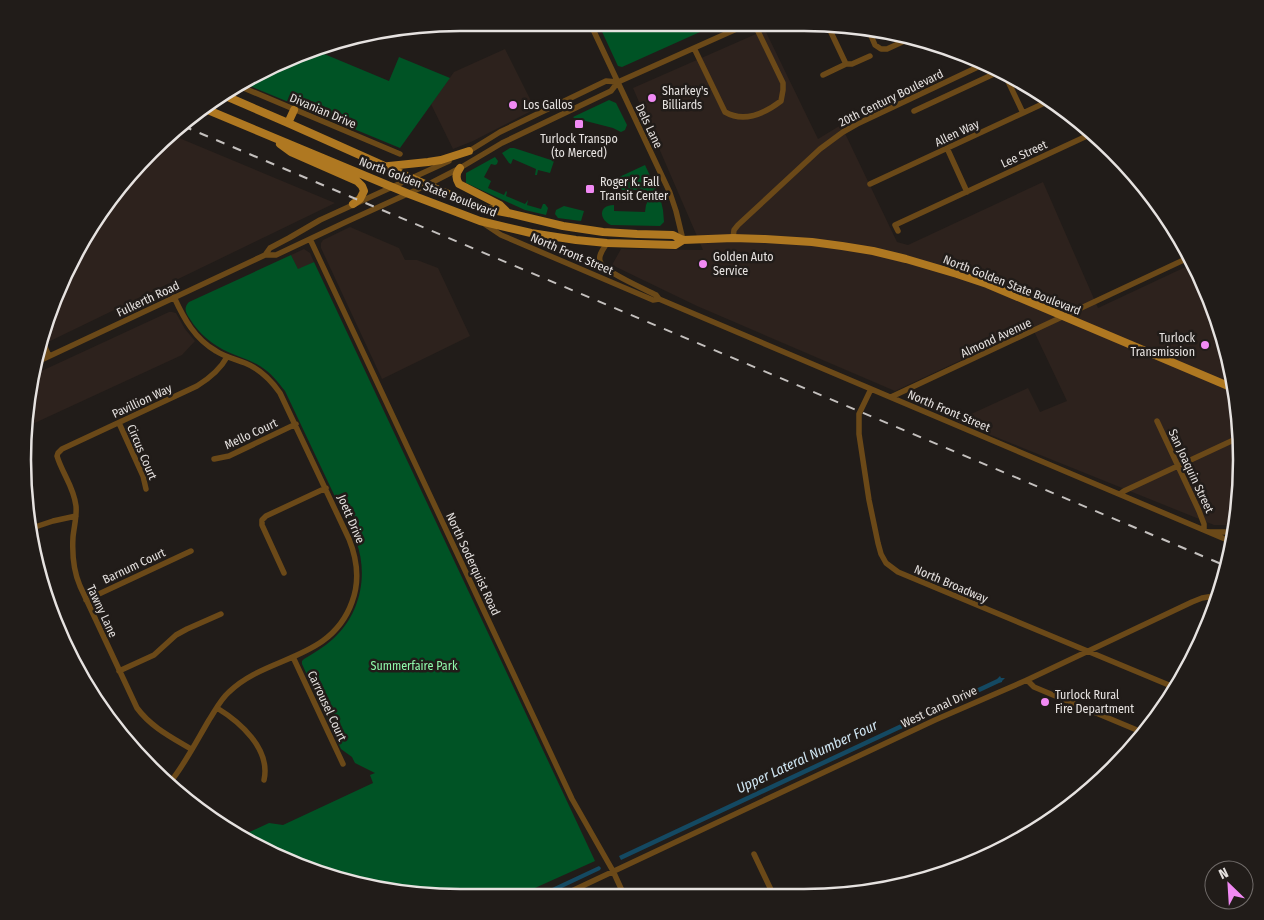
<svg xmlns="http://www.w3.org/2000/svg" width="1264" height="920" font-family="'Fira Sans Condensed',sans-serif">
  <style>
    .built { fill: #2d221d }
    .green { fill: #005325 }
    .water { fill: #144962 }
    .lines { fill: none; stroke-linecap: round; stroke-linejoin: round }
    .minor { stroke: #6b4918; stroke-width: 5.5 }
    .major { stroke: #af7821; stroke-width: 8 }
    .rail { stroke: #c4c0be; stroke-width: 2; stroke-dasharray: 9 9; stroke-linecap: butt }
    .poi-dot { fill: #f18af4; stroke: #211c19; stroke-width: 2 }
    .labels { text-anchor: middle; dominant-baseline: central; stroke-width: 5; stroke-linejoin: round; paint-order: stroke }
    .poi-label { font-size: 12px; fill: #e6e2e0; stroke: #211c19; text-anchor: start }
    .street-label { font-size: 12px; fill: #e6e2e0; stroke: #211c19 }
    .park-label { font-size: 12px; fill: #8ff7aa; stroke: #211c19 }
    .water-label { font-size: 14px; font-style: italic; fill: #cfe5f2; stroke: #211c19 }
    .rim { fill: none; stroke: #e6e2e0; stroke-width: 2.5 }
  </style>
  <rect width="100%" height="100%" fill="#211c19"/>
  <path class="built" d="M 765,30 L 818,139 L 841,125 L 897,242 L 908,245 L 1043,182 L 1098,308 L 1194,263 L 1227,346 L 1241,431 L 1238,517 L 1236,525 L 1214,525 L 956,421 L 1028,388 L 1040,412 L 1067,401 L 1032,327 L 895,391 L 697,306 L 612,265 L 621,249 L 703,250 L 633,88 Z
    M 505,49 L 535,109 L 473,141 L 453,149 L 431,104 L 454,72 Z
    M 172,135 L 335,203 L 44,344 L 68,267 L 131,171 Z
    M 350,227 L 399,248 L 405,260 L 417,260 L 438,268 L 470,336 L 382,379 L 321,248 L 321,243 L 323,240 Z
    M 304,249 L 310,253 L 314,262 L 298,270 L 291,255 Z
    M 169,312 L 172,312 L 176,313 L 185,329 L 195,341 L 182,355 L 26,427 L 26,403 L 35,374 Z"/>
  <path class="green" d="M 598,23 L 720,23 L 622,67 L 618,66 L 617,64 Z
    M 317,51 L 389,81 L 399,57 L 450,78 L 400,148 L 245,84 Z
    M 609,100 L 616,103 L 627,125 L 625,130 L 621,132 L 613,128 L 574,118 L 573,117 Z
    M 510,148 L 514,148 L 554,161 L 550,173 L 538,170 L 537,175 L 535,175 L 536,169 L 513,159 L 511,164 L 509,163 L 502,153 Z
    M 495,157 L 498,161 L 497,164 L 495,165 L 491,164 L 484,177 L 491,181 L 488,188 L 504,195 L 506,191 L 507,192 L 506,196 L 525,204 L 528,200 L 527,205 L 541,209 L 543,204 L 545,204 L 548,208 L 546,215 L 525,210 L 466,183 L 466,173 Z
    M 645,165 L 659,195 L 650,195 L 649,192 L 646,190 L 622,190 L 615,179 Z
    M 646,196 L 660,197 L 663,210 L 664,222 L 660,226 L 611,225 C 599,220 598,205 614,205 L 614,211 L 645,212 L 646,205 L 647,203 L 647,198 Z
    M 564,206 L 584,211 L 581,221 L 558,218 L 555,214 L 556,210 Z
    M 291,255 L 298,269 L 314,262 L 595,861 L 517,896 L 431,897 L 346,883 L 266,852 L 241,836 L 269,823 L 283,825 L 373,783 L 370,775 L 375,773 L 355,763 L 352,757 L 341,749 L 302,664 L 302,661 L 304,659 C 314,653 324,647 333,639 C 360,615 369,575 356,541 L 285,391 C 278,382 271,373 260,366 C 250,360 239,357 228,352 C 213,345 199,334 190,319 C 186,313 183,308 189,302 Z"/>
  <path class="water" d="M 1000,676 L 1001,678 L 1005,678 L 1002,681 L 1002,682 L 999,683 L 621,860 L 619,856 L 997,679 Z
    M 599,866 L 601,868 L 600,870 L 545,896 L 535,896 Z"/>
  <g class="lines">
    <path class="minor" d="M 590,23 L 670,193 L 676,211 L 683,240
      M 828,26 L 846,64
      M 869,31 L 875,45 L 881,49 L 887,49 L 913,37
      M 694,48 L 725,112 C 744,123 764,114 781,101 L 783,90 L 783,83 L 754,23
      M 823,75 L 846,64 L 852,64 L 870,56
      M 1006,77 L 1023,113
      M 239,86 L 400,154
      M 914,111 L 996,73
      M 947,148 L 967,192
      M 466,153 L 500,132 L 606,81 L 618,82 L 750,23
      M 870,184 L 1051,100
      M 483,223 L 501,235 L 653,300 L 659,299 L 1232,542
      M 898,231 L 895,225 L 1089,135
      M 733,238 L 734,230 L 738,225 L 820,149 L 843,132 L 857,124 L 980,66
      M 310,239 L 572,799 L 613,871 L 624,895
      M 607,243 C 604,248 598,255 600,261 C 602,271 645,289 656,295 L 659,299
      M 265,255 L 270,248 L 289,238 L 320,220 L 449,161
      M 44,345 L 49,356
      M 39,361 L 265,255 L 276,255 L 348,221 L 427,185 L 460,168 L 502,143 L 611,91 L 618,82
      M 871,389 L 859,414 L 859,434 L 869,500 L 878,543 L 881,554 L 886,563 L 898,572 L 1176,688
      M 891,397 L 1190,257
      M 1157,421 L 1199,511 L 1204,524 L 1204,530
      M 119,423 L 143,476 L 146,489
      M 214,459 L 229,456 L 296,424
      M 1120,494 L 1124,491 L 1240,437
      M 29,529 L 53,521 L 76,516
      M 1211,532 L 1234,532
      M 284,573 L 262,525 L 262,520 L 266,516 L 326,488
      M 86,600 L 191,551
      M 293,657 L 343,764
      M 119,671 L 154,655 L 176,635 L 187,629 L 221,614
      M 1027,680 L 1034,687 L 1144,733
      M 217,708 C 240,722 271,749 264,780
      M 191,749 C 171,737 151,727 137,708 L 80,586 C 73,570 72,554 73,537 C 74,527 77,516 76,506 C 74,487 62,473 57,456 L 58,453 L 62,449 L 197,386 C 210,378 220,370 227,357
      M 168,785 C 184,766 196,742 209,720 C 215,711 220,700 229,692 C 267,655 331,661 352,602 C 360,581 357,559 349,539 L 280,393 C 271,380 260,369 245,363 C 235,359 225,357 216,351 C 195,339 184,319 174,297
      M 754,854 L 773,894
      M 946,871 L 1016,838
      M 561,896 L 935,720 L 1027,680 L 1192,602 L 1202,598 L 1220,595"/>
    <path class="major" d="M 221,94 L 288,123 L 427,185 L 474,205 L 487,209 L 508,213 L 563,226 L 603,232 L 637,234 L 673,235 L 683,240 L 733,238 L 765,239 L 812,242 L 842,246 L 873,251 L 906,259 L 957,274 L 987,284 L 1233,388
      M 203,108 L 409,194 L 480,221 L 531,233 L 576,240 L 607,243 L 675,245 L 683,240
      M 288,123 L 294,110
      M 280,144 L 291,152 L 357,181 L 362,186 L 364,191 L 360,199 L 353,204
      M 389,166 L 428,162 L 441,160 L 469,151
      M 460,168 C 456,173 455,178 459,184 L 500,205 L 508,213"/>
    <path class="rail" d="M 183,126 L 1226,566"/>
  </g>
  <g class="poi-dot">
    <circle cx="652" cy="98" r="5"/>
    <circle cx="513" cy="105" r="5"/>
    <rect x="574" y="119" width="10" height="10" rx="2.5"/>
    <rect x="585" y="184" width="10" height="10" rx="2.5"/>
    <circle cx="703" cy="264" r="5"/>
    <circle cx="1205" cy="345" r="5"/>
    <circle cx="1045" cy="702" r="5"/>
  </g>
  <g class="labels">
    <g class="poi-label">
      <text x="662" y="91">Sharkey's<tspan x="662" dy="14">Billiards</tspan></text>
      <text x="523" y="105">Los Gallos</text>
      <text x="579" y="139" text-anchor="middle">Turlock Transpo<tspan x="579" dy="14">(to Merced)</tspan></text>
      <text x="600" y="182">Roger K. Fall<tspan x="600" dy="14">Transit Center</tspan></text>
      <text x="713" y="257">Golden Auto<tspan x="713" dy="14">Service</tspan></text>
      <text x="1195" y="338" text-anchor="end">Turlock<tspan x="1195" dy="14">Transmission</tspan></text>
      <text x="1055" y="695">Turlock Rural<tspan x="1055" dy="14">Fire Department</tspan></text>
    </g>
    <g class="street-label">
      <text transform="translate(891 98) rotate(-26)">20th Century Boulevard</text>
      <text transform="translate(323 111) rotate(23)">Divanian Drive</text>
      <text transform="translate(649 126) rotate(65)">Dels Lane</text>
      <text transform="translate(957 133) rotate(-25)">Allen Way</text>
      <text transform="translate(1024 154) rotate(-25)">Lee Street</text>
      <text transform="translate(428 187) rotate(21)">North Golden State Boulevard</text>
      <text transform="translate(572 254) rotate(23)">North Front Street</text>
      <text transform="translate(1012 285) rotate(21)">North Golden State Boulevard</text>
      <text transform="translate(148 299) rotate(-25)">Fulkerth Road</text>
      <text transform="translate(996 338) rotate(-25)">Almond Avenue</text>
      <text transform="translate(142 401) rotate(-25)">Pavillion Way</text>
      <text transform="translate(949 411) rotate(23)">North Front Street</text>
      <text transform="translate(251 434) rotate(-25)">Mello Court</text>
      <text transform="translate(142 452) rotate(67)">Circus Court</text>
      <text transform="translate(1191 471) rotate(65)">San Joaquin Street</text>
      <text transform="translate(351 519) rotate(67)">Joett Drive</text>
      <text transform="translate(473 564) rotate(65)">North Soderquist Road</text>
      <text transform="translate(134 566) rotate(-25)">Barnum Court</text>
      <text transform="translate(951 584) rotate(23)">North Broadway</text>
      <text transform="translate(102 611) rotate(65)">Tawny Lane</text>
      <text transform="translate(327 706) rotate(65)">Carrousel Court</text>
      <text transform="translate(939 707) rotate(-25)">West Canal Drive</text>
    </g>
    <g class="park-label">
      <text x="414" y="666">Summerfaire Park</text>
    </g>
    <g class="water-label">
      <text transform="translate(807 757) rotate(-25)">Upper Lateral Number Four</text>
    </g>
  </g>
  <path d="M0 0H1264V920H0ZM460 31H804A429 429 0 0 1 1233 460V460A429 429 0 0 1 804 889H460A429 429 0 0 1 31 460V460A429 429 0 0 1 460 31Z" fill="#211c19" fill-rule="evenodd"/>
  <path class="rim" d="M460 31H804A429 429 0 0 1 1233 460V460A429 429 0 0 1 804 889H460A429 429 0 0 1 31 460V460A429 429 0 0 1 460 31Z"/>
  <g transform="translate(1229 885) rotate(335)"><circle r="24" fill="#211c19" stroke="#706b69"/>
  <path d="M0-4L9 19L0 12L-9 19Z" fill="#f18af4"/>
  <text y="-8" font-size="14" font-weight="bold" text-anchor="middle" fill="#e6e2e0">N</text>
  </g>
</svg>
